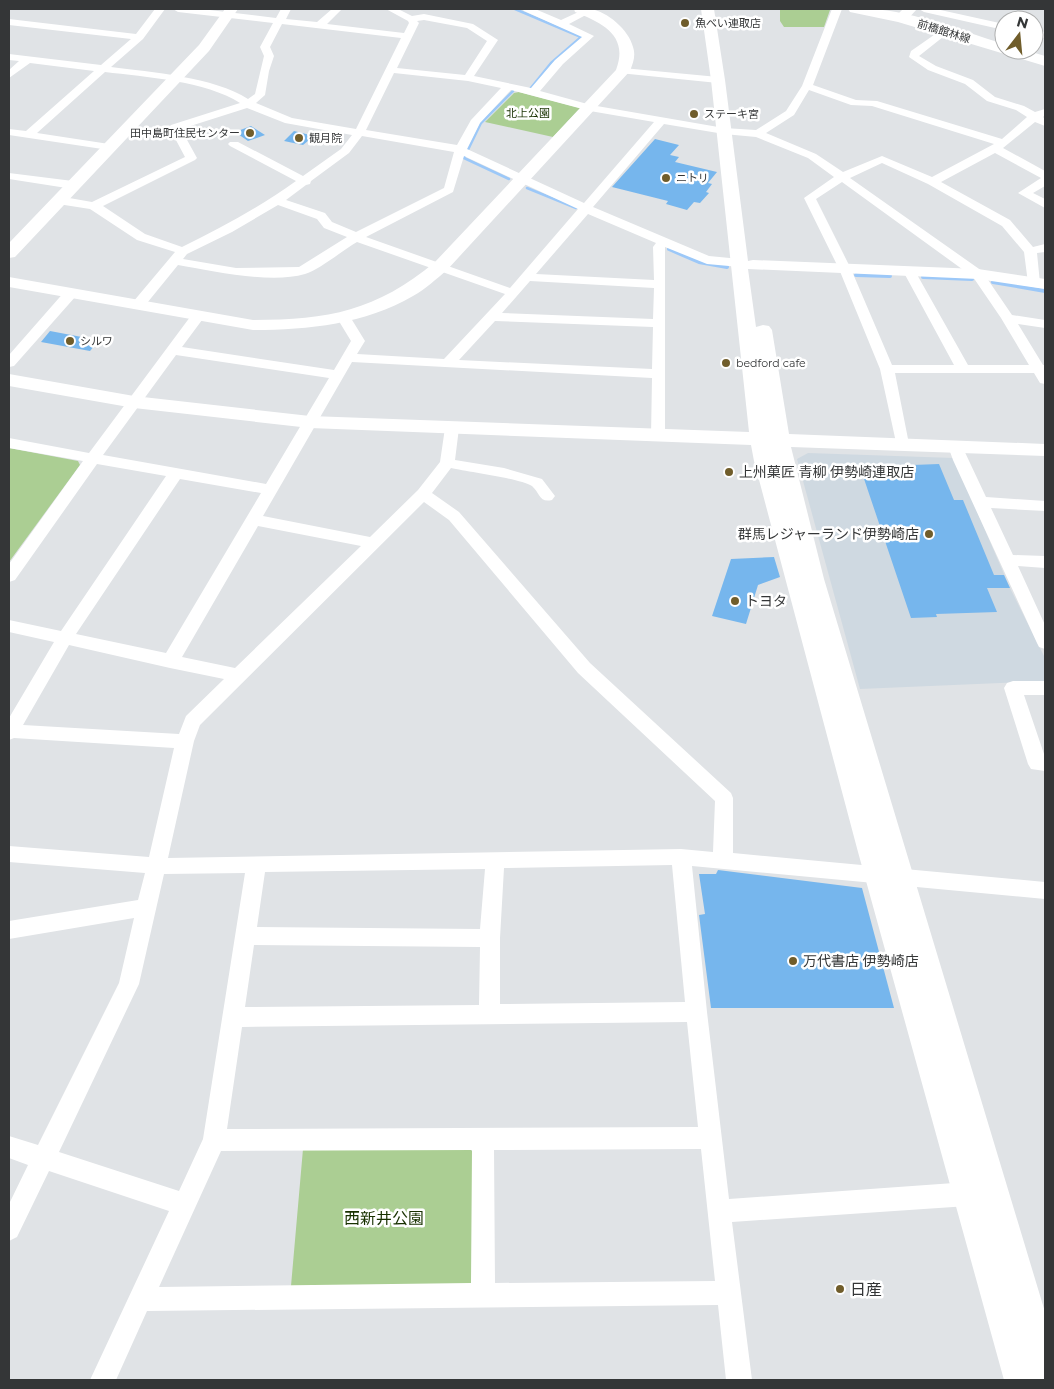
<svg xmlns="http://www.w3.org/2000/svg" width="1054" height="1389" font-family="Montserrat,'Noto Sans JP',sans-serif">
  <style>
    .built { fill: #cfd9e1 }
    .green { fill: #abce93 }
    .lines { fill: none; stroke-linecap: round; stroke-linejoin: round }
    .stream-far1 { stroke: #9cc8f8; stroke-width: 2.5 }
    .stream { stroke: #9cc8f8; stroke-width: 4 }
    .building { fill: #76b6ed }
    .street { fill: #fff; fill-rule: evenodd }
    .secondary { fill: #fff; fill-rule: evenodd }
    .primary { fill: #fff; fill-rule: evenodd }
    .poi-dot { fill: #705d2b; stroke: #fff; stroke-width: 2 }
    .labels { text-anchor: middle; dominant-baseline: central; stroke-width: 5; stroke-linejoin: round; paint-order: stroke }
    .far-poi-label { font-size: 11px; fill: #343637; stroke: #fff; text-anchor: start }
    .far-street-label { font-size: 11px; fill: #343637; stroke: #fff }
    .far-park-label { font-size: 11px; fill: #183100; stroke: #fff }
    .poi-label { font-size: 14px; fill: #343637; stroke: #fff; text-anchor: start }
    .near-park-label { font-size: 16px; fill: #183100; stroke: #fff }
    .near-poi-label { font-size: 16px; fill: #343637; stroke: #fff; text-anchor: start }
  </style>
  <rect width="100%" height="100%" fill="#e0e3e6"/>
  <path class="built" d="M 808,453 L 954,458 L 1010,588 L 1045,658 L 1045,681 L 860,689 L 797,459 Z"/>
  <path class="green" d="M 780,9 L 824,9 L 830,10 L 824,27 L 784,27 L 780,21 Z
    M 519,92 L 580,108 L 553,137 L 485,122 L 514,93 Z
    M 9,448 L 78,461 L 80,465 L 9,562 Z
    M 303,1149 L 471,1150 L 477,1157 L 472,1286 L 291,1286 Z"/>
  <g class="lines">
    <path class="stream-far1" d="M 515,9 L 581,37 L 551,63 L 530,89
      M 509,179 L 464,158 L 481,123 L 513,91
      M 527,188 L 576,208"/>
    <path class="stream" d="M 669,249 L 699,262 L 727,267
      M 856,275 L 890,276
      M 923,277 L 972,279
      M 993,282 L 1045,291"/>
  </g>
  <path class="building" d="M 251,126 L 265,135 L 248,141 L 235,132 Z
    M 294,131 L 314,136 L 303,145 L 284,141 Z
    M 655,139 L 679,145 L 670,155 L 679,157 L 675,162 L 717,172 L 708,183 L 712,184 L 706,192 L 709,193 L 700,203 L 694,202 L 687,210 L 666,204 L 668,201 L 612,187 Z
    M 50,331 L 87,338 L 99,340 L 90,351 L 41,342 Z
    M 939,464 L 954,500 L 963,500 L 994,575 L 1004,575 L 1010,588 L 987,588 L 997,612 L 936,614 L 937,617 L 911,618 L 860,467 Z
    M 774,557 L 780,577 L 758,585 L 746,624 L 712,616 L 731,559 Z
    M 718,870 L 862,888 L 894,1008 L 711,1008 L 699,915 L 705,914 L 699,874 L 716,874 Z"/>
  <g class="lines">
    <path class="street" d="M 155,9 L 165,9 L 143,39 L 111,67 C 151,72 214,77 248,99 L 255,94 L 264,56 L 260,47 L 273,23 L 178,12 L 173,9 L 201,9 L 276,18 L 281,9 L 291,9 L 286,19 L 317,22 L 332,9 L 342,9 L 327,24 L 404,33 L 409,23 L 408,21 L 386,9 L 398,9 L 412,16 L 424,14 L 473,24 L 498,40 L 474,76 L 531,88 L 555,60 L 582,37 L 524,11 L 522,9 L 535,9 L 561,20 L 585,9 L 597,9 L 569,24 L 594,36 L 563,64 L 540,91 L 591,105 L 724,128 L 756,130 L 786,111 L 802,86 L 832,9 L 842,9 L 813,85 L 856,100 L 877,101 L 1002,139 L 1027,117 L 1016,110 L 987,101 L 965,84 L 928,70 L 909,57 L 911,51 L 944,28 L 949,31 L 948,33 L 919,56 L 936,66 L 973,80 L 995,97 L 1024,106 L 1035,112 L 1045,109 L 1045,115 L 1043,117 L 1045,119 L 1045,126 L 1035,122 L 1003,148 L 1045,171 L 1045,186 L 1033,193 L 1045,199 L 1045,208 L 1018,193 L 1041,178 L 995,153 L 941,182 L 1010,220 L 1033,247 L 1045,244 L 1045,252 L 1037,253 L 1040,283 L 1039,286 L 1029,286 L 1028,283 L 1024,252 L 1002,226 L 928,184 L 882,163 L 850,178 L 982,271 L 1012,315 L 1045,320 L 1045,328 L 1018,324 L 1043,365 L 1045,365 L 1045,384 L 1040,383 L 1034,373 L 895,373 L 909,444 L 907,447 L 897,447 L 880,369 L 839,269 L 804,198 L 834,177 L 808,158 L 756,137 L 724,134 L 664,124 L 593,207 L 709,256 L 740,259 L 746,263 L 740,267 L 707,264 L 665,247 L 665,436 L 663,439 L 653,439 L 651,436 L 652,378 L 352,362 L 263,516 L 370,537 L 418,490 L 440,462 L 445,428 L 447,425 L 457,425 L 459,428 L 455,460 L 504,468 L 542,479 L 555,496 L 552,500 C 539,503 540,493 532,486 C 519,478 468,472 451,468 L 432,493 L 459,512 L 590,663 L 731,793 L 733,798 L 733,853 L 1045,882 L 1045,899 L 692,866 L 707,1012 L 729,1199 L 968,1182 L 976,1186 L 980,1194 L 976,1202 L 968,1206 L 732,1222 L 752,1380 L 726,1380 L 718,1305 L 147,1311 L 116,1380 L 90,1380 L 169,1211 L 49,1171 L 17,1237 L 9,1241 L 9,1204 L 28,1165 L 9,1158 L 9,1136 L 38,1145 L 119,983 L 134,918 L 9,939 L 9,921 L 138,900 L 145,873 L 9,862 L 9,846 L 149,857 L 174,748 L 14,738 L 9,740 L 9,718 L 54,642 L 9,632 L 9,620 L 61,631 L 166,476 L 97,464 L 15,580 L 9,582 L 9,564 L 83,461 L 9,448 L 9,438 L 89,453 L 193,313 L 198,312 L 205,316 L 182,347 L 334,370 L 351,341 L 337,318 L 339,315 L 349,315 L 365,341 L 357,354 L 444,359 L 505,294 L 357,242 C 343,250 319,270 305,274 C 271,284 212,271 178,265 L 143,308 L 133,308 L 131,305 L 133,302 L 175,252 L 137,240 L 90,209 L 58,204 L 52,200 L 58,196 L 92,202 L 185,157 L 169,127 L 171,125 L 240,103 C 206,81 145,77 105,72 L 37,133 L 109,144 L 113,145 L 115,147 L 113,149 L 109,150 L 9,135 L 9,129 L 26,131 L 94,71 L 30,63 L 9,78 L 9,70 L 19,61 L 9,60 L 9,54 L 101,65 L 131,39 L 9,25 L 9,19 L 136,34 ZM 424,20 L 467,28 L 487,41 L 465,75 L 397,68 L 419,23 L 417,21 ZM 282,24 L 401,38 L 356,129 L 292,118 L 256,103 L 265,95 L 269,71 L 274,56 L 270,47 ZM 394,73 L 468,81 L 501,88 L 471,120 L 457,145 L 366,130 ZM 511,90 L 590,111 L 654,122 L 584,203 L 467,149 L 480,123 ZM 809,90 L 851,105 L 872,106 L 994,144 L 932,177 L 882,156 L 843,172 L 816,154 L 766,133 L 794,115 ZM 247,108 L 285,123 L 352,135 L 341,149 L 303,176 L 238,142 L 230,142 L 228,144 L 230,146 L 296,181 C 260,207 222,227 182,247 L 145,234 L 103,206 L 195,160 L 197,158 L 181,129 ZM 362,136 L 454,152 L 444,188 L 356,232 L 332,222 L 325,213 L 286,200 L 306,185 L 310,184 L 311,181 L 349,153 ZM 464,156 L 578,209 L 510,288 L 366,237 L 453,192 ZM 842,182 L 973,277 L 1001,318 L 1029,365 L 968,365 L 915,271 L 909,267 L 903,271 L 954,365 L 892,365 L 851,269 L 816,199 ZM 278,205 L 317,219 L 324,228 L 347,237 L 299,267 L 236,268 L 183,259 L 187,254 L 232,232 ZM 588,214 L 656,243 L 653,247 L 654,280 L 536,274 ZM 530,281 L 654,288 L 653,319 L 502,313 ZM 495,321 L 653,327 L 652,369 L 459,360 ZM 176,355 L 329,378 L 266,484 L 103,455 ZM 180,479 L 261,493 L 166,653 L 76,634 ZM 424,502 L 449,520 L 578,673 L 715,801 L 713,852 L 681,849 L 168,858 L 194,741 L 200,725 ZM 258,526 L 361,546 L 235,668 L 182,657 ZM 69,645 L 170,668 L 224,679 L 186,716 L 179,734 L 23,725 ZM 672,865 L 685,1002 L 500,1004 L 500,938 L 504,868 ZM 485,869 L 480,929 L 257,927 L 265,872 ZM 245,873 L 203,1139 L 179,1191 L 59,1152 L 139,984 L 164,874 ZM 254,945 L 480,947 L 479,1005 L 245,1007 ZM 687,1022 L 698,1127 L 227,1129 L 242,1027 ZM 701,1149 L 715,1281 L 495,1283 L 494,1150 ZM 472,1150 L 471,1283 L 159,1287 L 221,1151 Z
      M 919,9 L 936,9 L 1004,24 L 1004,30 L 924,12 Z
      M 1034,30 L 1045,32 L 1045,38 L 1034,36 Z
      M 623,68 L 718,77 L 723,80 L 718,83 L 619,73 L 618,71 L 619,69 Z
      M 9,173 L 73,181 L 79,185 L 73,189 L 9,179 Z
      M 71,289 L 77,293 L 76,296 L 14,366 L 9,367 L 9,355 L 66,290 Z
      M 955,441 L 960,443 L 962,446 L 986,497 L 1045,501 L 1045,511 L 991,508 L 1013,555 L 1045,556 L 1045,568 L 1018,566 L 1045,625 L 1045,649 L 1039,647 L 1037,643 L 953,460 L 948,446 L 950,443 Z
      M 1013,681 L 1045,681 L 1045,695 L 1024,695 L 1045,757 L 1045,771 L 1031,769 L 1028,764 L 1004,688 L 1007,683 Z"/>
    <path class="secondary" d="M 225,9 L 238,9 L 209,51 L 15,257 L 9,258 L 9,243 L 199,45 Z
      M 574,9 C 579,9 585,8 590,9 C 607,11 629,30 633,47 C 636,56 633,63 630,71 L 447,270 C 436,279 426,289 413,296 C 365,324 308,330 253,330 L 9,287 L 9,277 L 253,320 C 328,320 376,311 435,262 L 616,70 C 629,36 603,23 575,12 Z
      M 701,9 L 714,9 L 725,80 L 748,261 L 753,260 L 978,269 L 1045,279 L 1045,289 L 978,279 L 748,269 L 756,327 L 763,325 L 769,326 L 772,330 L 789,434 L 1045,444 L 1045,456 L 791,447 L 824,579 L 1045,1312 L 1045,1380 L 1004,1380 L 858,852 L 754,461 L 751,445 L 310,428 L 134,408 L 9,386 L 9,374 L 134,396 L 310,416 L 749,432 L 711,80 Z
      M 903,9 L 917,9 L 906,21 L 896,21 L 894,18 Z"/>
    <path class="primary" d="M 848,9 C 900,5 954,29 1004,44 L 1004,50 L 1025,50 L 1045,56 L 1045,66 L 898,22 L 850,12 Z"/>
  </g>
  <g class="poi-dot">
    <circle cx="685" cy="23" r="5"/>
    <circle cx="694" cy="114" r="5"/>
    <circle cx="250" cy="133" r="5"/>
    <circle cx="299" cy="138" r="5"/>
    <circle cx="666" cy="178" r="5"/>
    <circle cx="70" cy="341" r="5"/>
    <circle cx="726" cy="363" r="5"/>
    <circle cx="729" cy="472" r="5"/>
    <circle cx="929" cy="534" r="5"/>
    <circle cx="735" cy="601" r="5"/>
    <circle cx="793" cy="961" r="5"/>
    <circle cx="840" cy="1289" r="5"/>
  </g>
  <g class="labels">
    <g class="far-poi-label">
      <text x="695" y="23">魚べい連取店</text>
      <text x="704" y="114">ステーキ宮</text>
      <text x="240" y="133" text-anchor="end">田中島町住民センター</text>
      <text x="309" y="138">観月院</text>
      <text x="676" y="178">ニトリ</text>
      <text x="80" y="341">シルワ</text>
      <text x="736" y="363">bedford cafe</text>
    </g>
    <g class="far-street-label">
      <text transform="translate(944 31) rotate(17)">前橋館林線</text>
    </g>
    <g class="far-park-label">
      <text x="528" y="113">北上公園</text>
    </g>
    <g class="poi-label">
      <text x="739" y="472">上州菓匠 青柳 伊勢崎連取店</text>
      <text x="919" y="534" text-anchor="end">群馬レジャーランド伊勢崎店</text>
      <text x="745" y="601">トヨタ</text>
      <text x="803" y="961">万代書店 伊勢崎店</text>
    </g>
    <g class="near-park-label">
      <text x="384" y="1218">西新井公園</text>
    </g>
    <g class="near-poi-label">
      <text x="850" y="1289">日産</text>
    </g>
  </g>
  <rect width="1054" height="1389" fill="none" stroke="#343637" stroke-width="20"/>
  <g transform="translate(1019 35) rotate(16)"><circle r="24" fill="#ffffff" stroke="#aeafaf"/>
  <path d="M0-4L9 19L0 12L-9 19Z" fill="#705d2b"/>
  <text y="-8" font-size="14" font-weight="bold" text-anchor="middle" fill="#343637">N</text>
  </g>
</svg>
